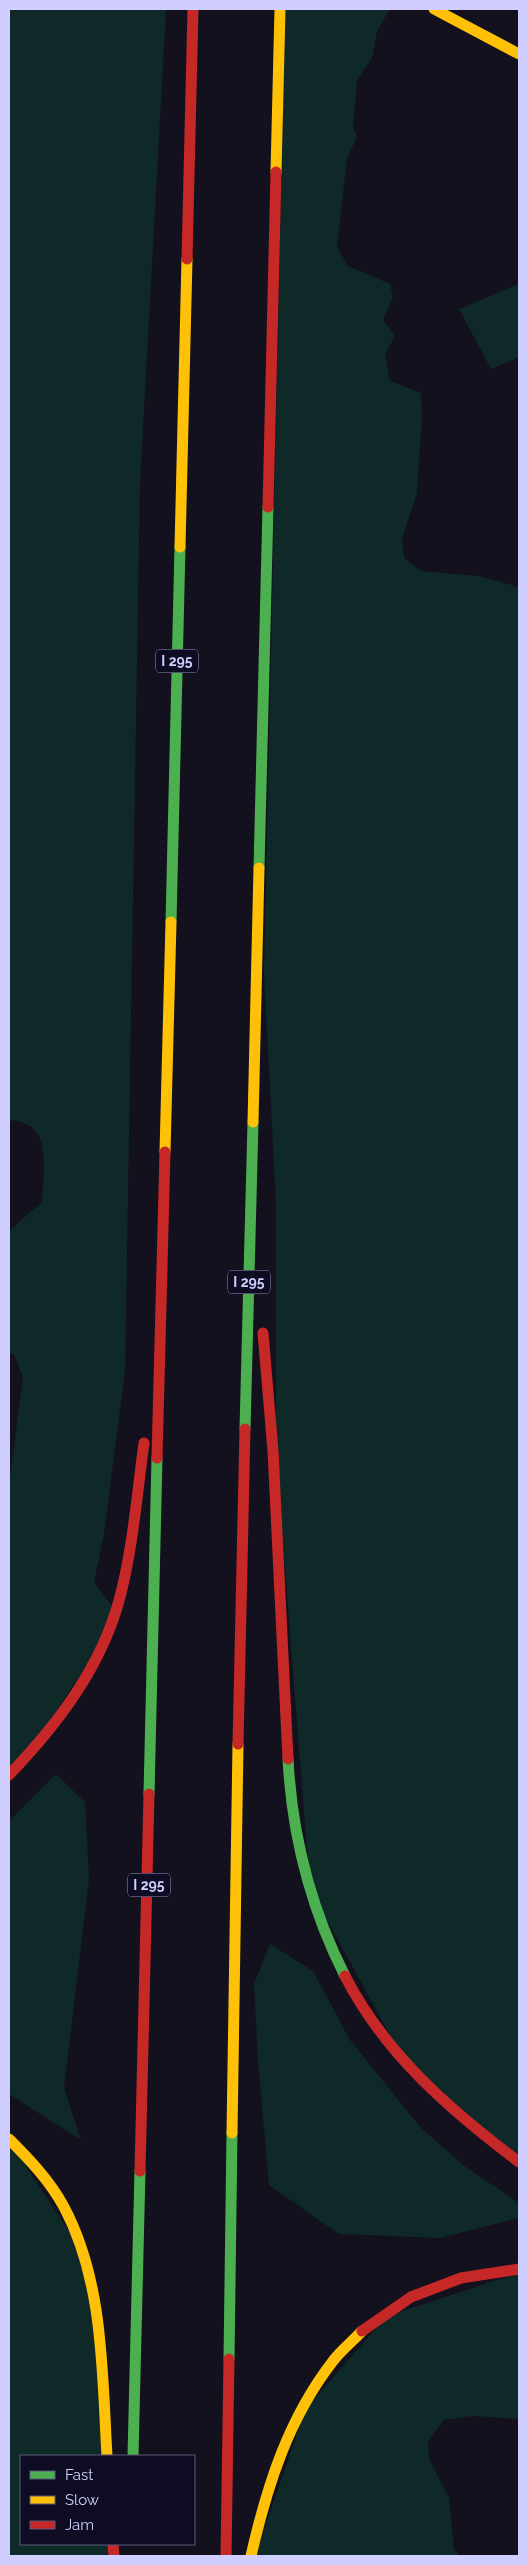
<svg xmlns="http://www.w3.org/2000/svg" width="528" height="2565" font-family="Raleway,sans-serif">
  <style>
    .green { fill: #0f2928 }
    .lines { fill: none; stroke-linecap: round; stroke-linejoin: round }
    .fast { stroke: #4caf50; stroke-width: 11 }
    .slow { stroke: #ffc107; stroke-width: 11 }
    .jam { stroke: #c62828; stroke-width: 11 }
    .labels { text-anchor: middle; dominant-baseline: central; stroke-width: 4; stroke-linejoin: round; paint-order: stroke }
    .shield { fill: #0e0c22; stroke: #9693bd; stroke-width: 1 }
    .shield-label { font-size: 14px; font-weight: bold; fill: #d0cdff }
  </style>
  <rect width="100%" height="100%" fill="#12111d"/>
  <path class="green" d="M 9,9 L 166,9 L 140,483 L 125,1371 L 104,1534 L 94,1582 L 119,1616 L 9,1782 L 9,1485 L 23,1377 L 14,1355 L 9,1352 L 9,1231 L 42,1202 C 43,1179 52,1133 24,1123 C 20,1121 14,1121 9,1120 Z
    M 285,9 L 390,9 L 377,31 L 372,58 L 357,80 L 353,127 L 357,137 L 347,159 L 337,247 L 348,266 L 390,284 L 393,298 L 383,320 L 395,336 L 385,354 L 390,381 L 421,393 L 422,417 L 417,493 L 402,538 L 404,558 L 421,571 L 478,576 L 519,587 L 519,2162 L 409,2070 L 310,1889 L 276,1453 L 276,1204 L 264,972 Z
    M 519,284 L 519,357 L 491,369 L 459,309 Z
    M 56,1774 L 85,1802 L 89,1879 L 64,2088 L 81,2140 L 9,2094 L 9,1821 Z
    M 270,1944 L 313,1971 L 350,2040 L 420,2127 L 463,2165 L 519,2203 L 519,2218 L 440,2238 L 339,2234 L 269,2185 L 258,2061 L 254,1984 Z
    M 9,2141 L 87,2258 L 106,2456 L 21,2456 L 21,2544 L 108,2544 L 108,2556 L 9,2556 Z
    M 519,2273 L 519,2419 L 474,2416 L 444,2420 L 428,2441 L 429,2459 L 449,2498 L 454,2549 L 460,2556 L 255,2556 L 306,2408 L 387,2316 Z"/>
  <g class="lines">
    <path class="fast" d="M 259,868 L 268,507
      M 171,922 L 180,547
      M 245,1429 L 253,1122
      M 288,1759 C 292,1836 310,1907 345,1976
      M 149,1794 L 157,1458
      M 229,2359 L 232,2133
      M 133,2456 L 140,2171"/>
    <path class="slow" d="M 434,9 L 519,54
      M 276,172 L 280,9
      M 180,547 L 187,259
      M 253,1122 L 259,868
      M 165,1152 L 171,922
      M 232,2133 L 238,1744
      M 9,2139 C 30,2160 50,2181 64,2207 C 104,2282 102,2374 107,2456
      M 251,2556 C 267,2486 288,2419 333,2361 C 341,2350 353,2341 362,2331"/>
    <path class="jam" d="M 187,259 L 193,9
      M 268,507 L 276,172
      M 263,1333 L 273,1451 L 288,1759
      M 157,1458 L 165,1152
      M 238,1744 L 245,1429
      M 9,1775 C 58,1724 102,1666 120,1597 C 133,1547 137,1494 144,1443
      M 345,1976 C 385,2054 450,2110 519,2162
      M 140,2171 L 149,1794
      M 362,2331 L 411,2297 L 461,2278 L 519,2269
      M 113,2544 L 114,2556
      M 226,2556 L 229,2359"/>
  </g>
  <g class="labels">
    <g class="shield">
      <rect x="156" y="649.5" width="42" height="23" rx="4"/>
      <rect x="228" y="1270.5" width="42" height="23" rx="4"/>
      <rect x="128" y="1873.5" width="42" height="23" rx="4"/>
    </g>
    <g class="shield-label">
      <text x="177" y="661">I 295</text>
      <text x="249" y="1282">I 295</text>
      <text x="149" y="1885">I 295</text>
    </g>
  </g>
  <rect width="528" height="2565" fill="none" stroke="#d0cdff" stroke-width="20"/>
  <rect x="20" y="2455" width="175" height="90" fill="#0e0c22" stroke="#5c597a"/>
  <rect x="30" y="2471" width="25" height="8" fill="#4caf50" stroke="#5c597a"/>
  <text x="65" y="2480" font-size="15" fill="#d0cdff">Fast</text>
  <rect x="30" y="2496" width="25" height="8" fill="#ffc107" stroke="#5c597a"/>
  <text x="65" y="2505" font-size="15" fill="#d0cdff">Slow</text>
  <rect x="30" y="2521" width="25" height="8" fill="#c62828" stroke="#5c597a"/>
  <text x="65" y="2530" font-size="15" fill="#d0cdff">Jam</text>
</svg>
